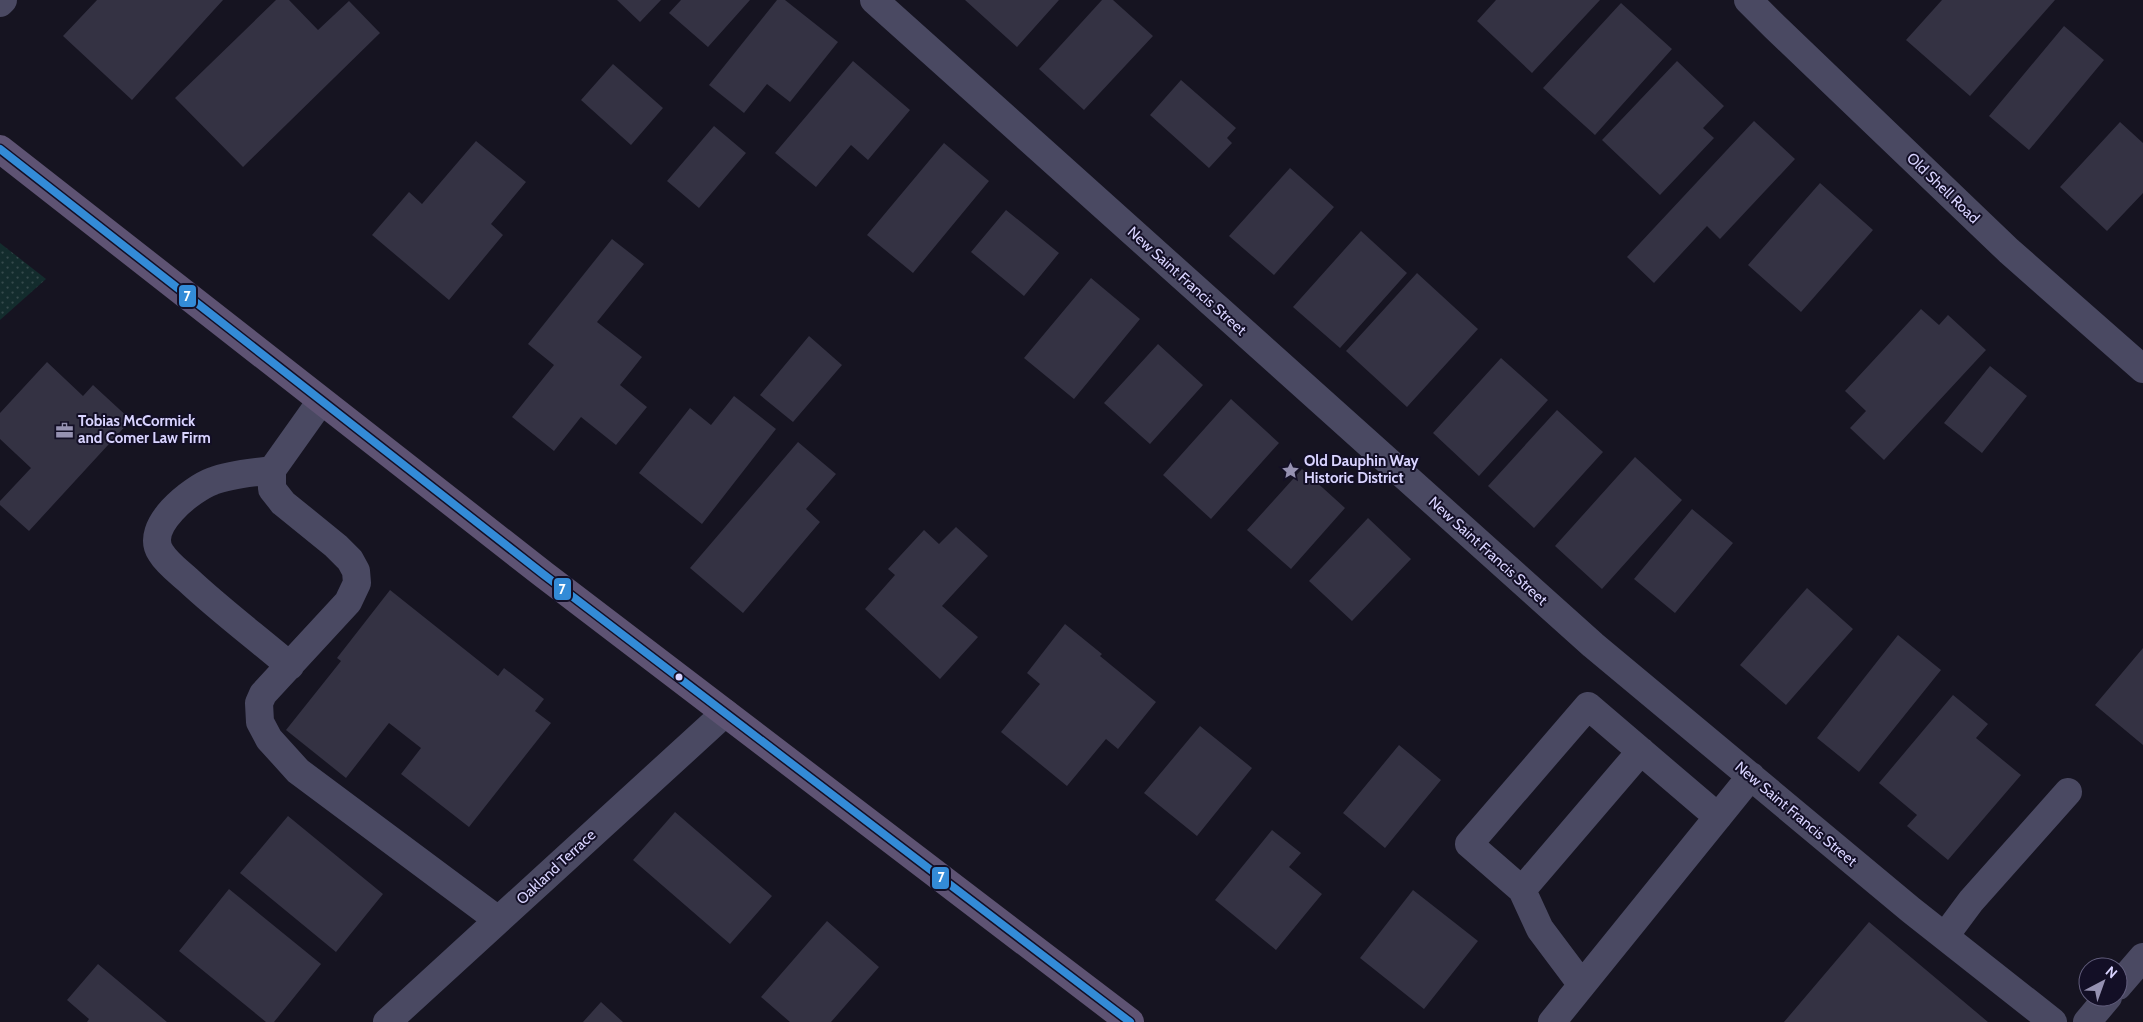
<svg xmlns="http://www.w3.org/2000/svg" width="2143" height="1022" font-family="Cabin,sans-serif">
  <style>
    .grass { fill: url(#grass-dots) }
    .building { fill: #343243 }
    .lines { fill: none; stroke-linecap: round; stroke-linejoin: round }
    .minor { stroke: #4a4962; stroke-width: 28 }
    .major { stroke: #5e5373; stroke-width: 28 }
    .bus-1-casing { stroke: #130f26; stroke-width: 11 }
    .bus-1 { stroke: #338bd7; stroke-width: 8 }
    .bus-dot { fill: #d9d4ff; stroke: #130f26; stroke-width: 2 }
    .labels { text-anchor: middle; dominant-baseline: central; stroke-width: 4; stroke-linejoin: round; paint-order: stroke }
    .street-label { font-size: 15px; fill: #d9d4ff; stroke: #130f26 }
    .poi-label { font-size: 15px; font-weight: bold; fill: #d9d4ff; stroke: #130f26; text-anchor: start }
    .line-badge { stroke: #130f26; stroke-width: 2 }
    .badge-label { font-size: 14px; text-anchor: middle; font-weight: bold; fill: #fff }
  </style>
  <defs>
    <pattern id="grass-dots" width="8" height="8" patternUnits="userSpaceOnUse" patternTransform="scale(1.25)"><rect width="8" height="8" fill="#132c2d"/><path d="M2 2h.1M6 6h.1" fill="none" stroke="#354a4c" stroke-width="1.8" stroke-linecap="round"/></pattern>
  </defs>
  <rect width="100%" height="100%" fill="#161421"/>
  <path class="grass" d="M 0,243 L 46,279 L 0,320 Z"/>
  <path class="building" d="M 97,0 L 223,0 L 132,100 L 63,36 Z
    M 276,0 L 289,0 L 318,30 L 349,1 L 380,33 L 243,167 L 175,98 Z
    M 617,0 L 661,0 L 640,22 Z
    M 681,0 L 750,0 L 708,47 L 669,13 Z
    M 777,0 L 785,0 L 838,42 L 790,102 L 767,84 L 744,113 L 709,85 Z
    M 965,0 L 1059,0 L 1017,47 Z
    M 1102,0 L 1113,0 L 1153,36 L 1084,110 L 1039,69 Z
    M 1496,0 L 1600,0 L 1532,73 L 1477,21 Z
    M 1942,0 L 2055,0 L 1970,96 L 1906,40 Z
    M 1621,3 L 1672,49 L 1595,135 L 1543,88 Z
    M 2064,26 L 2104,60 L 2029,150 L 1989,116 Z
    M 853,61 L 910,110 L 868,160 L 851,145 L 816,187 L 775,153 Z
    M 1677,61 L 1724,106 L 1703,128 L 1714,138 L 1660,195 L 1602,140 Z
    M 613,64 L 663,108 L 631,145 L 581,100 Z
    M 1181,80 L 1236,128 L 1227,138 L 1232,143 L 1209,168 L 1150,115 Z
    M 1754,121 L 1795,159 L 1720,239 L 1707,226 L 1654,283 L 1627,257 Z
    M 2120,122 L 2143,143 L 2143,193 L 2107,231 L 2060,187 Z
    M 714,126 L 746,153 L 699,208 L 667,181 Z
    M 476,141 L 526,182 L 491,224 L 503,235 L 449,300 L 372,235 L 409,192 L 422,204 Z
    M 944,143 L 989,181 L 913,273 L 867,235 Z
    M 1290,168 L 1334,207 L 1274,275 L 1229,236 Z
    M 1820,183 L 1873,230 L 1801,312 L 1748,265 Z
    M 1006,210 L 1059,253 L 1024,296 L 971,252 Z
    M 1361,231 L 1407,273 L 1340,348 L 1293,307 Z
    M 612,239 L 644,264 L 597,322 L 642,357 L 620,385 L 647,407 L 616,445 L 581,417 L 554,451 L 512,417 L 554,365 L 528,344 Z
    M 1417,273 L 1478,329 L 1407,407 L 1346,351 Z
    M 1091,278 L 1140,319 L 1074,399 L 1024,358 Z
    M 1921,309 L 1939,325 L 1948,315 L 1986,350 L 1884,460 L 1850,428 L 1866,411 L 1845,391 Z
    M 809,336 L 842,365 L 793,422 L 760,395 Z
    M 1158,344 L 1203,385 L 1150,444 L 1104,403 Z
    M 1501,358 L 1548,400 L 1479,476 L 1433,433 Z
    M 47,362 L 83,396 L 93,385 L 131,420 L 29,531 L 0,505 L 0,501 L 31,468 L 0,439 L 0,413 Z
    M 1990,366 L 2027,396 L 1982,453 L 1944,423 Z
    M 734,396 L 776,429 L 702,524 L 639,473 L 690,408 L 711,425 Z
    M 1231,399 L 1279,443 L 1211,519 L 1163,475 Z
    M 1557,410 L 1603,452 L 1534,528 L 1488,486 Z
    M 798,442 L 836,474 L 806,509 L 820,522 L 743,613 L 690,568 Z
    M 1635,457 L 1682,500 L 1602,589 L 1555,546 Z
    M 1302,469 L 1345,508 L 1291,569 L 1247,530 Z
    M 1692,509 L 1733,543 L 1675,613 L 1634,579 Z
    M 1368,518 L 1411,559 L 1352,621 L 1309,581 Z
    M 956,527 L 988,556 L 942,606 L 978,637 L 940,679 L 865,609 L 895,575 L 888,569 L 924,530 L 939,544 Z
    M 1807,588 L 1853,629 L 1786,705 L 1740,665 Z
    M 390,590 L 498,676 L 504,668 L 544,699 L 535,711 L 551,723 L 469,827 L 401,774 L 421,748 L 389,723 L 346,778 L 286,730 L 341,661 L 337,658 Z
    M 1065,624 L 1102,654 L 1100,656 L 1156,702 L 1118,749 L 1106,739 L 1067,786 L 1001,732 L 1040,684 L 1027,673 Z
    M 1898,635 L 1941,670 L 1859,772 L 1817,738 Z
    M 2143,648 L 2143,745 L 2095,705 Z
    M 1953,695 L 1988,724 L 1976,738 L 2021,775 L 1948,860 L 1907,826 L 1917,815 L 1879,783 Z
    M 1200,726 L 1252,768 L 1197,836 L 1144,793 Z
    M 1399,745 L 1441,780 L 1385,848 L 1343,813 Z
    M 675,812 L 772,896 L 730,944 L 633,860 Z
    M 288,816 L 383,894 L 336,952 L 240,873 Z
    M 1272,830 L 1301,853 L 1289,867 L 1322,894 L 1276,950 L 1215,900 Z
    M 229,889 L 321,964 L 274,1022 L 266,1022 L 179,951 Z
    M 1413,890 L 1478,941 L 1424,1009 L 1360,958 Z
    M 827,921 L 879,967 L 831,1022 L 790,1022 L 761,997 Z
    M 1869,922 L 1988,1022 L 1784,1022 Z
    M 98,964 L 167,1022 L 87,1022 L 89,1019 L 67,1000 Z
    M 601,1002 L 623,1022 L 583,1022 Z"/>
  <g class="lines">
    <path class="minor" d="M 874,0 L 1593,645 L 1911,910 L 2053,1022
      M 1748,0 L 1775,27 L 2009,251 L 2143,369
      M 0,3 L 3,0
      M 321,401 L 272,470 L 272,489 L 283,503 L 336,546 L 350,560 L 356,571 L 357,583 L 348,602 L 263,694 L 259,703 L 260,722 L 269,739 L 298,771 L 498,920
      M 272,470 C 252,473 231,474 213,481 C 191,489 143,527 161,553 C 167,563 179,572 188,580 C 220,610 256,637 290,666
      M 1522,890 L 1641,751
      M 1945,936 L 1971,901 L 2068,792
      M 1582,985 L 1540,929 L 1522,890 L 1469,844 L 1588,706 L 1718,817
      M 2118,986 L 2143,957
      M 387,1022 L 725,713
      M 1552,1022 L 1751,776
      M 2087,1022 L 2108,997"/>
    <path class="major" d="M 0,149 L 543,574 L 1130,1022"/>
    <defs>
      <path id="bus-1" d="M 0,149 L 543,574 L 1130,1022"/>
    </defs>
    <use href="#bus-1" class="bus-1-casing"/>
    <use href="#bus-1" class="bus-1"/>
  </g>
  <defs>
    <symbol id="office-bare" viewBox="-9 -9 18 18"><path d="M-6-3h4V-5.5h4V-3h4V5H-6ZM-1-4.5V-3h2v-1.5ZM-6 0V1H6V0Z" fill="#9591b1" stroke="#130f26" stroke-width="2.5" paint-order="stroke"/></symbol>
    <symbol id="sight-bare" viewBox="-9 -9 18 18"><path d="M0-6L1.8-2.2L6-1.7L2.9 1.2L3.7 5.4L0 3.3L-3.7 5.4L-2.9 1.2L-6-1.7L-1.8-2.2Z" fill="#9591b1" stroke="#130f26" stroke-width="2.5" paint-order="stroke"/></symbol>
  </defs>
  <g fill-rule="evenodd">
    <use href="#office-bare" x="52" y="418" width="25" height="25"/>
    <use href="#sight-bare" x="1278" y="458" width="25" height="25"/>
  </g>
  <circle class="bus-dot" cx="679" cy="677" r="4.5"/>
  <g class="labels">
    <g class="street-label">
      <text transform="translate(1943 188) rotate(44)">Old Shell Road</text>
      <text transform="translate(1187 281) rotate(42)">New Saint Francis Street</text>
      <text transform="translate(1488 551) rotate(42)">New Saint Francis Street</text>
      <text transform="translate(1796 814) rotate(40)">New Saint Francis Street</text>
      <text transform="translate(556 867) rotate(-43)">Oakland Terrace</text>
    </g>
    <g class="poi-label">
      <text x="78" y="421">Tobias McCormick<tspan x="78" dy="17">and Comer Law Firm</tspan></text>
      <text x="1304" y="461">Old Dauphin Way<tspan x="1304" dy="17">Historic District</tspan></text>
    </g>
  </g>
  <g class="line-badge">
    <rect x="178" y="284" width="19" height="24" rx="5" fill="#338bd7"/>
    <rect x="553" y="577" width="19" height="24" rx="5" fill="#338bd7"/>
    <rect x="931" y="866" width="19" height="24" rx="5" fill="#338bd7"/>
  </g>
  <g class="badge-label">
    <text x="187" y="301">7</text>
    <text x="562" y="594">7</text>
    <text x="941" y="882">7</text>
  </g>
  <g transform="translate(2103 982) rotate(41)"><circle r="24" fill="#130f26" stroke="#625e7d"/>
  <path d="M0-4L9 19L0 12L-9 19Z" fill="#9591b1"/>
  <text y="-8" font-size="14" font-weight="bold" text-anchor="middle" fill="#d9d4ff">N</text>
  </g>
</svg>
